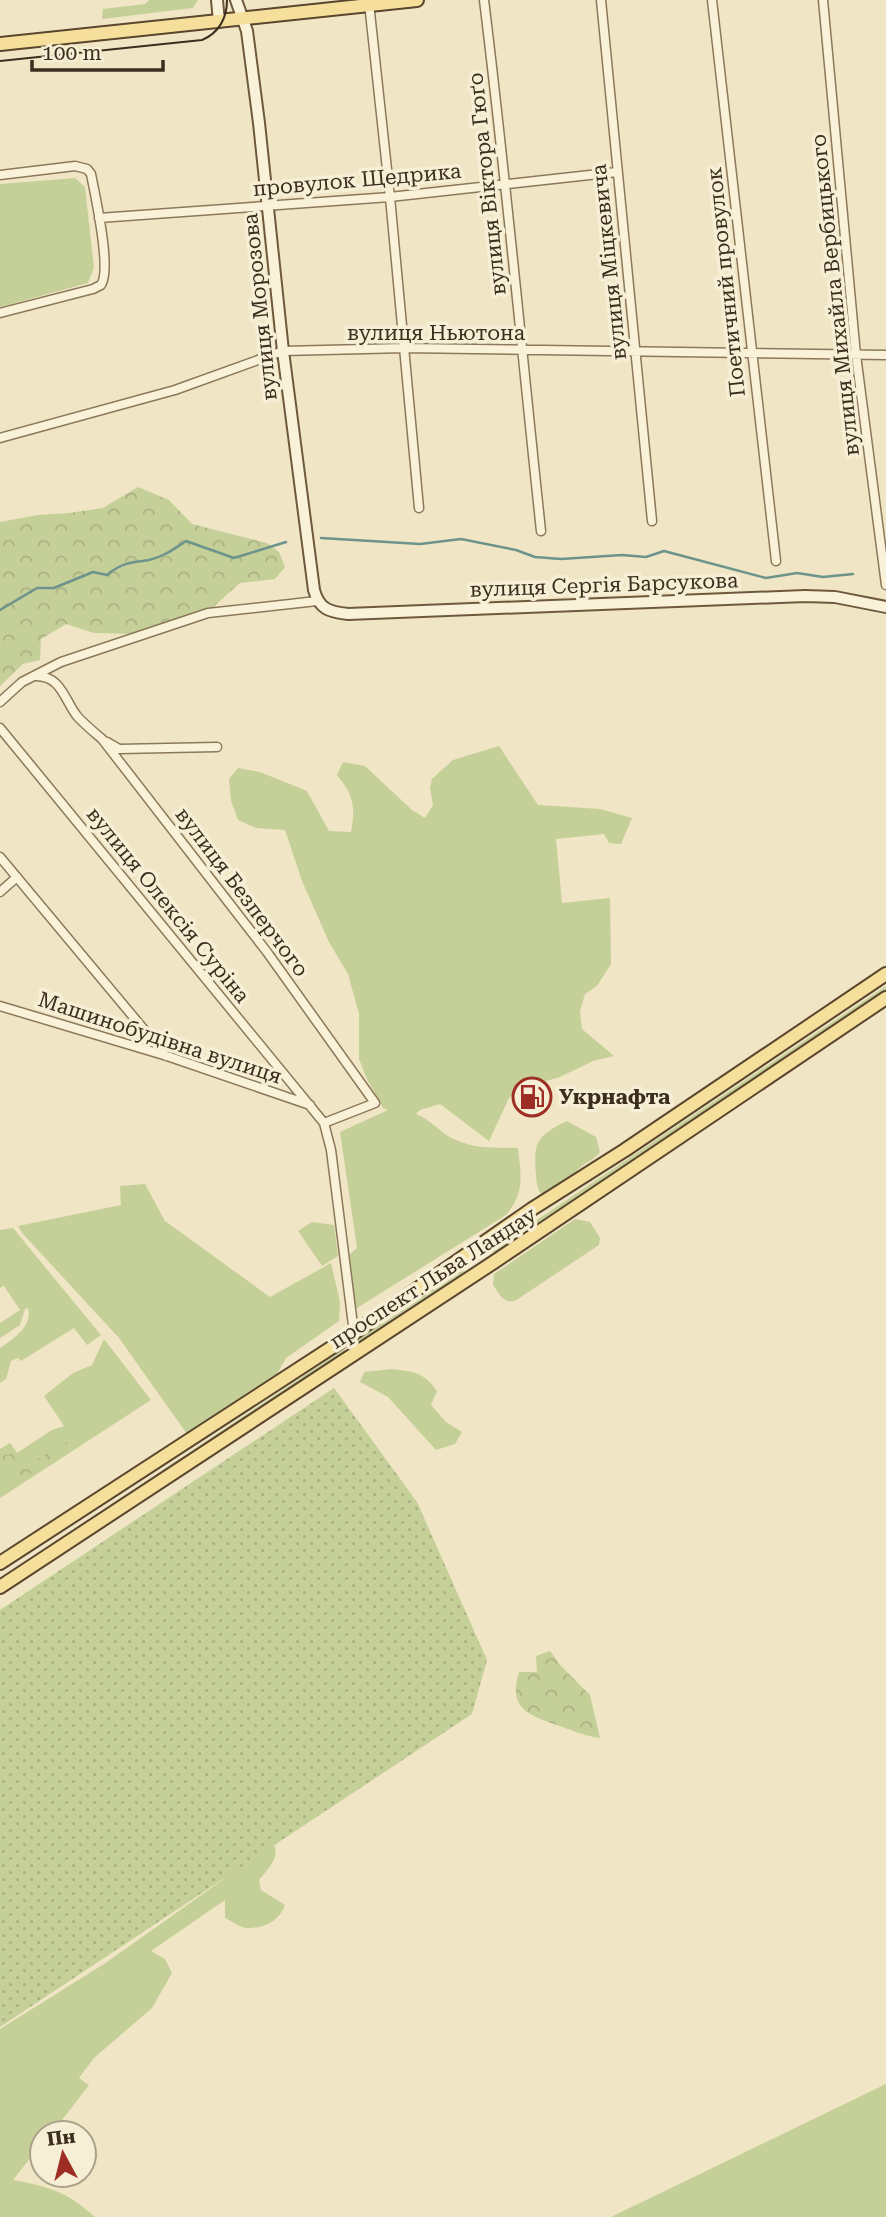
<svg xmlns="http://www.w3.org/2000/svg" width="886" height="2217" font-family="'Roboto Serif',serif">
<style>
.green{fill:#c5cf98}
.forest{fill:url(#forest-crowns)}
.garden{fill:url(#garden-dots)}
.lines{fill:none;stroke-linecap:round;stroke-linejoin:round}
.stream{stroke:#6c938c;stroke-width:2.5}
.minor-casing{stroke:#8c785a;stroke-width:11}
.secondary-casing{stroke:#6e593d;stroke-width:14}
.primary-casing{stroke:#5a452e;stroke-width:16}
.minor{stroke:#faf2d8;stroke-width:8}
.secondary{stroke:#faf2d8;stroke-width:10}
.primary{stroke:#f5df9b;stroke-width:12}
.tram{stroke:#3c2e1e;stroke-width:2}
.labels{text-anchor:middle;stroke-width:7;stroke-linejoin:round;paint-order:stroke}
.street-label{font-size:21px;fill:#3c2e1e;stroke:#f7efd5}
.poi-label{font-size:21px;font-weight:bold;fill:#3c2e1e;stroke:#f7efd5;text-anchor:start}
</style>
<defs>
<pattern id="forest-crowns" width="20" height="18" patternUnits="userSpaceOnUse" patternTransform="scale(1.75)"><rect width="20" height="18" fill="#c5cf98"/><path d="M2 6a3 3 0 1 1 6 0M12 15a3 3 0 1 1 6 0" fill="none" stroke="#aab283"/></pattern>
<pattern id="garden-dots" width="8" height="8" patternUnits="userSpaceOnUse" patternTransform="scale(1.75)"><rect width="8" height="8" fill="#c5cf98"/><path d="M2 2h.1M6 6h.1" fill="none" stroke="#aab283" stroke-width="1.8" stroke-linecap="round"/></pattern>
</defs>
<rect width="100%" height="100%" fill="#f0e6c5"/>
<!-- green -->
<path class="green" d="M 149,0 L 198,0 L 193,8 L 102,19 L 103,9 L 145,4 Z
M 75,178 L 85,187 L 94,268 L 88,283 L 0,307 L 0,184 Z
M 499,746 L 538,805 L 600,809 L 632,818 L 621,844 L 609,843 L 604,834 L 556,839 L 562,903 L 610,898 L 611,964 L 597,986 L 585,994 L 580,1011 L 582,1029 L 614,1056 L 593,1061 L 560,1077 L 522,1088 L 509,1098 L 489,1141 L 440,1104 L 420,1110 L 416,1114 C 429,1119 437,1129 448,1136 C 473,1150 491,1147 518,1148 C 521,1175 525,1193 506,1215 L 357,1308 L 351,1304 L 345,1254 L 350,1254 L 357,1248 L 340,1132 L 388,1110 L 383,1108 L 366,1077 L 359,1059 L 359,1014 L 348,974 L 329,942 L 302,881 L 285,830 L 256,828 L 238,820 L 231,801 L 229,779 L 238,768 L 260,772 L 307,791 L 329,831 L 351,832 C 356,807 353,794 337,775 L 343,762 L 365,766 L 412,810 L 425,818 L 433,805 L 430,788 L 432,779 L 453,760 Z
M 886,986 L 886,992 L 494,1253 L 492,1250 Z
M 567,1121 L 596,1137 L 600,1152 C 595,1159 588,1161 581,1167 C 569,1176 559,1192 542,1194 C 536,1189 537,1182 536,1174 C 533,1143 537,1135 567,1121 Z
M 145,1184 L 165,1221 L 270,1297 L 331,1263 L 340,1302 L 339,1321 L 286,1358 L 277,1374 L 187,1434 L 119,1338 L 23,1234 L 18,1226 L 121,1205 L 120,1186 Z
M 575,1219 L 590,1222 L 600,1238 L 599,1245 L 515,1301 C 503,1303 500,1295 493,1285 L 494,1274 Z
M 312,1222 L 334,1225 L 338,1256 L 322,1266 L 298,1231 Z
M 13,1228 L 101,1335 L 87,1345 L 74,1328 L 21,1361 L 18,1358 L 11,1361 L 6,1379 L 0,1383 L 0,1348 C 13,1339 33,1326 28,1308 L 25,1309 L 20,1325 L 0,1338 L 0,1323 L 20,1310 L 4,1286 L 0,1288 L 0,1230 Z
M 462,1270 L 465,1271 L 464,1273 L 351,1349 L 349,1345 Z
M 104,1339 L 151,1400 L 0,1498 L 0,1449 L 10,1443 L 17,1453 L 52,1430 L 64,1426 L 44,1396 L 73,1373 L 92,1365 Z
M 344,1349 L 346,1352 L 0,1583 L 0,1579 Z
M 392,1369 C 414,1372 424,1372 437,1391 L 431,1405 L 446,1422 L 462,1432 L 455,1444 L 436,1450 L 388,1397 L 360,1382 L 364,1372 Z
M 266,1822 C 278,1855 282,1853 259,1880 L 261,1890 L 285,1905 C 280,1920 264,1929 247,1928 C 240,1928 232,1921 225,1918 L 225,1900 L 151,1951 L 165,1959 L 172,1973 L 152,2008 L 94,2058 L 79,2078 L 89,2085 L 52,2133 L 42,2133 L 42,2143 L 13,2180 C 50,2187 66,2191 95,2217 L 0,2217 L 0,2029 L 104,1964 L 224,1879 Z
M 886,2084 L 886,2217 L 611,2217 Z"/>
<!-- forest -->
<path class="forest" d="M 138,487 L 169,500 L 192,524 L 267,543 L 279,552 L 285,567 L 275,579 L 240,583 L 211,609 L 135,634 L 94,633 L 66,624 L 41,639 L 40,660 L 23,664 L 0,686 L 0,522 L 38,515 L 69,513 L 103,508 Z
M 81,1434 L 85,1436 L 82,1442 L 22,1479 L 8,1473 L 6,1483 L 0,1487 L 0,1456 L 13,1454 L 24,1464 L 31,1463 Z
M 550,1651 L 561,1666 L 590,1695 L 600,1738 C 584,1736 571,1730 557,1725 C 527,1715 508,1708 519,1672 L 537,1672 L 536,1656 Z"/>
<!-- garden -->
<path class="garden" d="M 334,1388 L 417,1502 L 487,1660 L 472,1714 L 0,2027 L 0,1610 Z"/>
<g class="lines">
<!-- stream -->
<path class="stream" d="M 321,538 L 420,544 L 461,539 L 516,550 L 535,557 L 561,559 L 622,555 L 646,557 L 664,551 L 766,578 L 797,573 L 823,577 L 853,574
M 0,610 L 37,588 L 54,588 L 93,572 L 107,575 C 121,563 132,562 149,560 C 163,557 174,549 186,541 L 234,558 L 286,542"/>
<defs>
<path id="minor" d="M 484,0 C 506,177 522,354 541,531
M 601,0 L 652,521
M 712,0 L 776,561
M 823,0 L 856,355 L 886,585
M 369,3 L 390,197 L 419,508
M 0,175 L 75,166 L 87,169 L 91,174 C 95,195 112,269 101,285 L 93,289 L 0,313
M 99,218 L 390,197 L 617,172
M 0,438 L 175,390 L 283,351 L 405,348 L 886,355
M 36,676 C 61,676 64,699 77,716 C 84,724 94,732 102,739 L 267,952 L 375,1103 L 324,1123
M 0,702 L 22,682 L 61,662 L 208,613 L 317,601
M 0,728 L 324,1123 L 331,1150 L 354,1333
M 107,742 L 119,749 L 217,747
M 0,857 L 166,1056
M 0,892 L 17,877
M 0,1006 L 167,1056 L 310,1105"/>
<path id="secondary" d="M 217,0 L 219,22
M 236,0 L 247,31 L 259,123 L 283,351 L 314,590 C 319,609 329,612 348,614 L 805,596 L 835,597 L 886,607"/>
<path id="primary" d="M 0,44 L 417,0
M 0,1563 L 354,1333 L 532,1209 L 625,1150 L 886,974
M 0,1587 L 494,1262 L 886,998"/>
</defs>
<!-- minor casing -->
<use href="#minor" class="minor-casing"/>
<!-- secondary casing -->
<use href="#secondary" class="secondary-casing"/>
<!-- primary casing -->
<use href="#primary" class="primary-casing"/>
<!-- minor -->
<use href="#minor" class="minor"/>
<!-- secondary -->
<use href="#secondary" class="secondary"/>
<!-- primary -->
<use href="#primary" class="primary"/>
<!-- tram -->
<path class="tram" d="M 0,61 L 202,40 C 219,33 227,18 227,0"/>
</g>
<!-- icons -->
<defs>
<symbol id="fuel-ring" viewBox="-11 -11 22 22"><circle r="9.5" fill="#f7efd5" stroke="#9e2d26" stroke-width="1.5"/><path d="M-5.5-6h7V0h2V4h1.3V-2.5L3-4.5l.8-.8L6-3V5H2.5V1h-1V6h-7ZM-4.2-4.7v3.2H.2V-4.7Z" fill="#9e2d26"/></symbol>
</defs>
<g fill-rule="evenodd">
<use href="#fuel-ring" x="510" y="1075" width="44" height="44"/>
</g>
<g class="labels">
<!-- street labels -->
<g class="street-label">
<text transform="translate(357 180) rotate(-5)" y="7">провулок Щедрика</text>
<text transform="translate(487 184) rotate(-96)" y="7">вулиця Віктора Гюґо</text>
<text transform="translate(609 262) rotate(-96)" y="7">вулиця Міцкевича</text>
<text transform="translate(726 282) rotate(-96)" y="7">Поетичний провулок</text>
<text transform="translate(835 295) rotate(-96)" y="7">вулиця Михайла Вербицького</text>
<text transform="translate(260 307) rotate(-96)" y="7">вулиця Морозова</text>
<text x="436" y="340">вулиця Ньютона</text>
<text transform="translate(604 585) rotate(-2)" y="7">вулиця Сергія Барсукова</text>
<text transform="translate(242 892) rotate(53)" y="7">вулиця Безперчого</text>
<text transform="translate(168 905) rotate(51)" y="7">вулиця Олексія Суріна</text>
<text transform="translate(160 1038) rotate(18)" y="7">Машинобудівна вулиця</text>
<text transform="translate(433 1278) rotate(-33)" y="7">проспект Льва Ландау</text>
</g>
<!-- poi labels -->
<g class="poi-label">
<text x="559" y="1104">Укрнафта</text>
</g>
</g>
<!-- north arrow -->
<g transform="translate(63 2154) rotate(353)"><circle r="33" fill="#f7efd5" stroke="#aca28c" stroke-width="2"/>
<path d="M0-5L12 26L0 18L-12 26Z" fill="#9e2d26"/>
<text y="-10" font-size="19" font-weight="bold" text-anchor="middle" fill="#3c2e1e">Пн</text>
</g>
<!-- scale -->
<path d="M32 60v10h131v-10" fill="none" stroke="#3c2e1e" stroke-width="3.5"/>
<text x="42" y="60" font-size="21" fill="#3c2e1e" stroke="#f7efd5" stroke-width="5" paint-order="stroke">100 m</text>
</svg>
